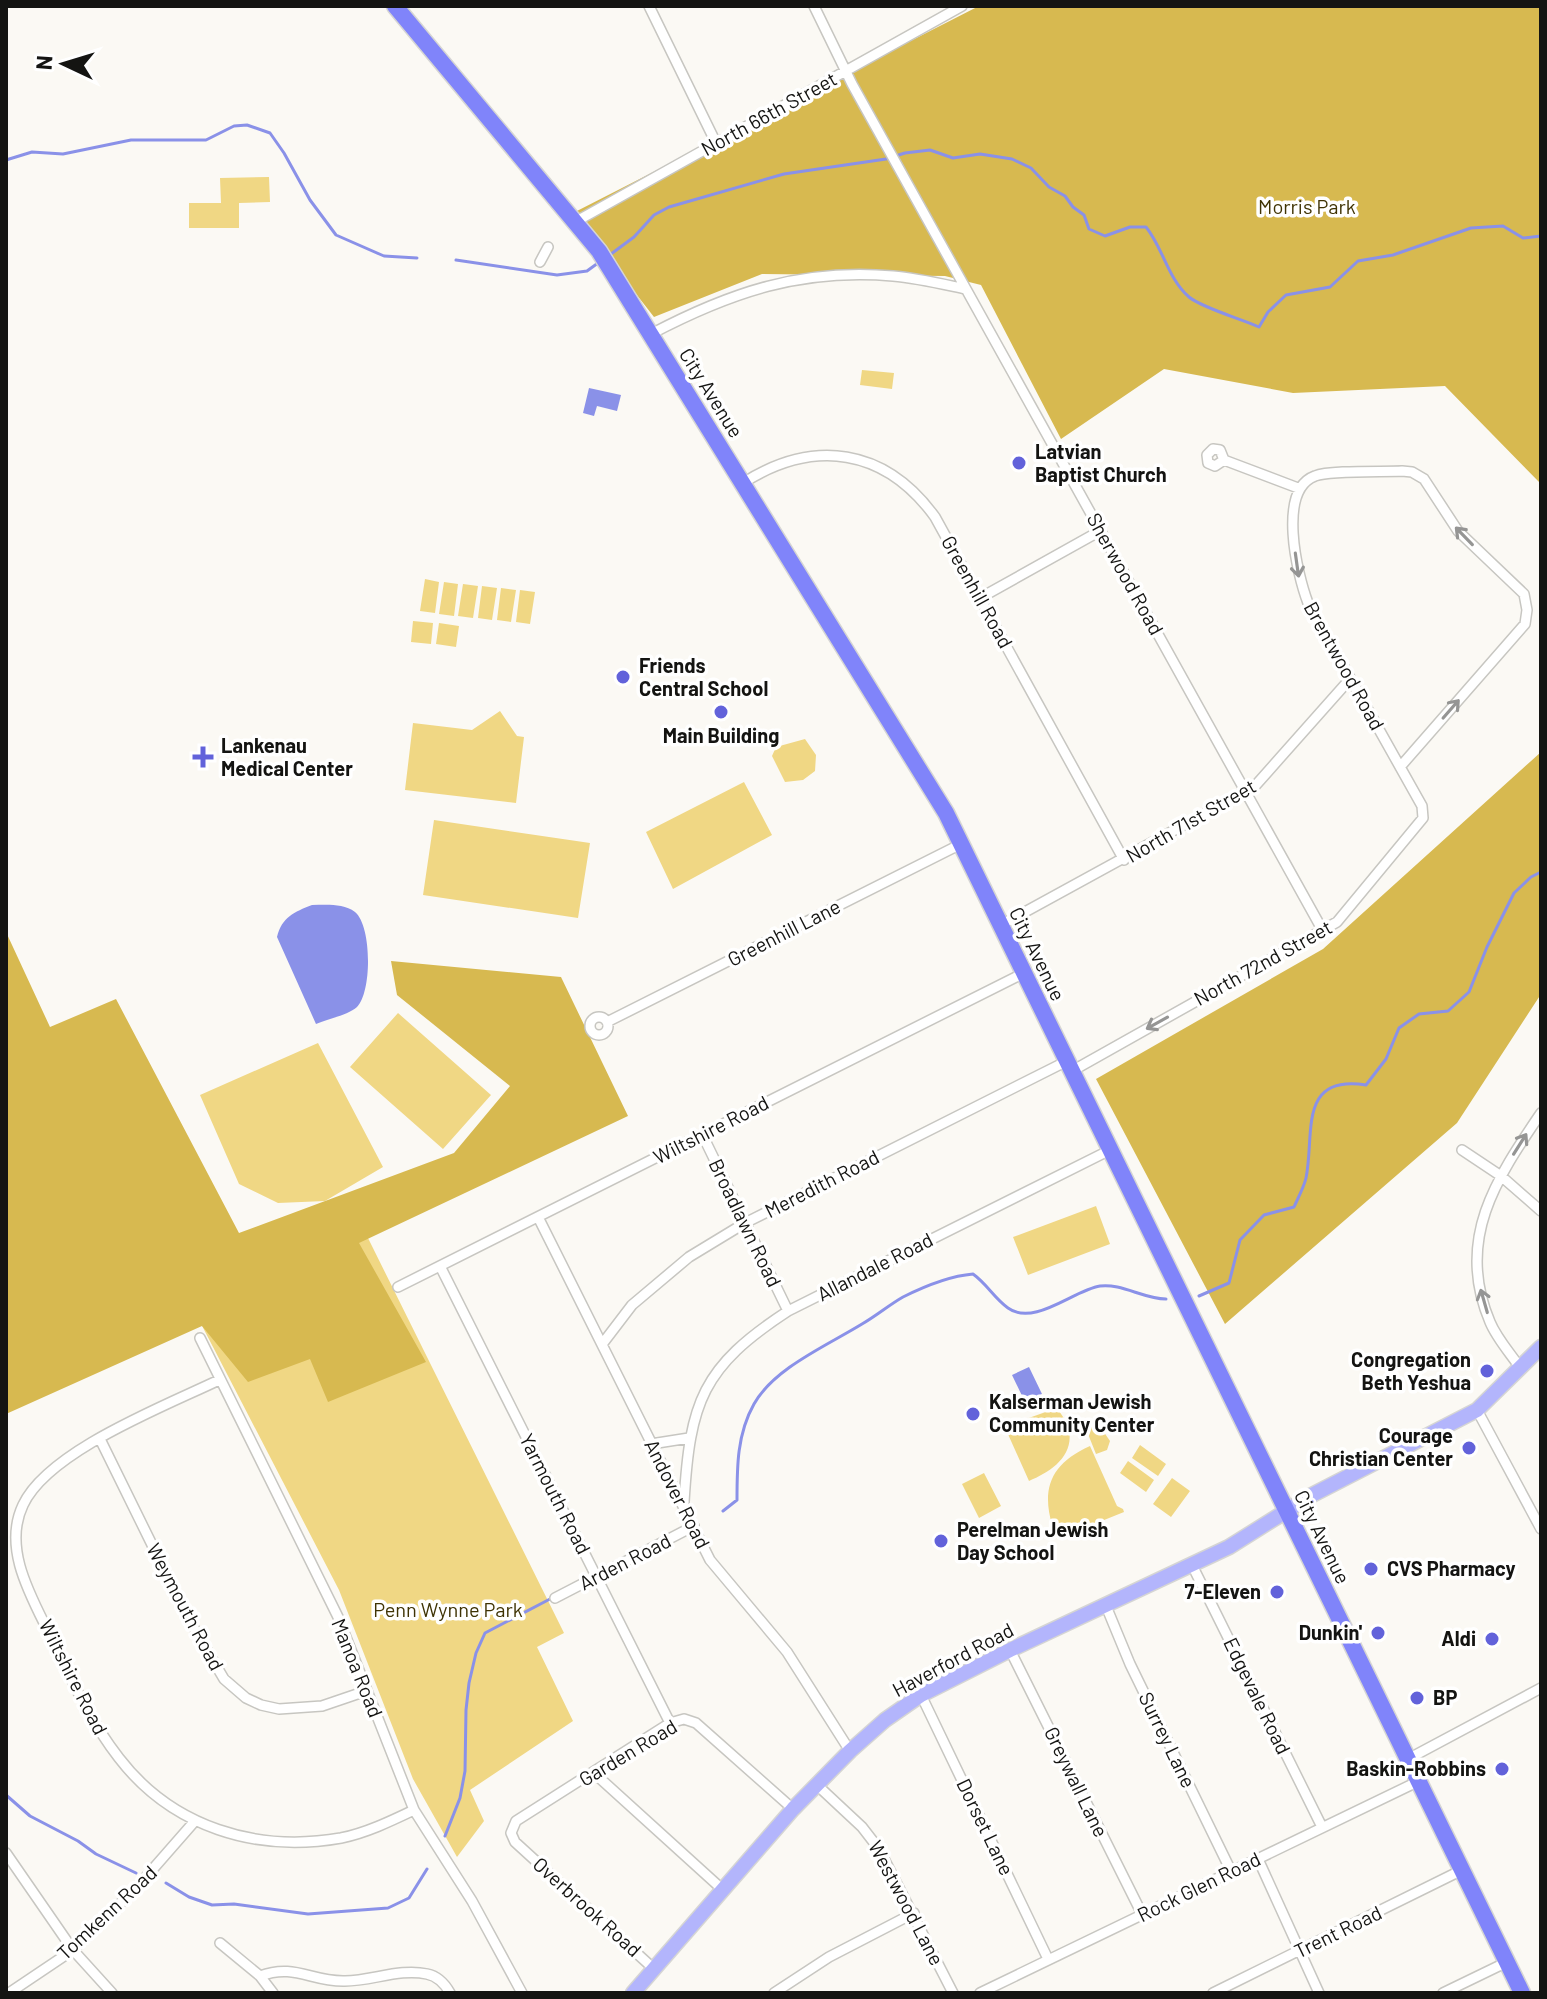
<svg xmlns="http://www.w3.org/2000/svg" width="1547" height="1999" font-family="Barlow,sans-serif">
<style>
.green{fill:#f0d784}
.forest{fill:#d7b950}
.water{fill:#8a91e8}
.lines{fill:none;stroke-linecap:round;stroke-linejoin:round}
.stream{stroke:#8a91e8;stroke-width:3}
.street-casing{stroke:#c7c6c1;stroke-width:12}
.primary-casing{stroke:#d5d5d4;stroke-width:17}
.highway-casing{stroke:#d5d5d4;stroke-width:19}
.street{stroke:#fff;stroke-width:9}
.primary{stroke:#b3b5fc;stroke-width:14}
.highway{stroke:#8084fa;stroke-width:16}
.oneway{stroke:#959594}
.poi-dot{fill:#6262da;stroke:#fff;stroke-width:3}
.labels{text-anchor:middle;stroke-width:7;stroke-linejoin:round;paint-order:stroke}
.street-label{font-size:20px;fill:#141412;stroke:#fff}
.park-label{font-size:20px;fill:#3f3304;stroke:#fff}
.poi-label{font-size:20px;font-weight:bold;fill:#141412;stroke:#fff;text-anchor:start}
</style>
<rect width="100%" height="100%" fill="#fbf9f4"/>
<!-- green -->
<path class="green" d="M 269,177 L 270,202 L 239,203 L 239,228 L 189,228 L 189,203 L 221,203 L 220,178 Z
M 862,370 L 894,373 L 892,389 L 860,385 Z
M 425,579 L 439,582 L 435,613 L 420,611 Z
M 444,582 L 458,584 L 454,616 L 439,614 Z
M 463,584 L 478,586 L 473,618 L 458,616 Z
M 482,586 L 497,588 L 492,620 L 478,618 Z
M 501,588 L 516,590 L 511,622 L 497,620 Z
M 520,590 L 535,592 L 530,624 L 516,622 Z
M 413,621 L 433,623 L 431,644 L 411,642 Z
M 439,623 L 459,626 L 456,647 L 436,644 Z
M 500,711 L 517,736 L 524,737 L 516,803 L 405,790 L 413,723 L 472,730 Z
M 805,739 L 816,755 L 815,771 L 803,780 L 785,782 L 772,756 L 776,747 Z
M 744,782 L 772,835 L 673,889 L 646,832 Z
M 434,820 L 590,843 L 578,918 L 423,895 Z
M 398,1013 L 491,1095 L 443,1149 L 350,1067 Z
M 318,1043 L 383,1167 L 325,1201 L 278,1203 L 239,1184 L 200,1095 Z
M 1096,1206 L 1110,1244 L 1028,1275 L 1013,1237 Z
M 366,1234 L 564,1633 L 537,1647 L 573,1721 L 470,1790 L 484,1821 L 457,1857 L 413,1779 L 339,1590 L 198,1318 Z
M 1057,1408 C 1061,1414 1068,1423 1069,1430 C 1074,1457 1050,1472 1029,1481 L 1007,1432 L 1009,1425 Z
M 1097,1422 L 1110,1441 L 1107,1450 L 1096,1454 L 1086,1429 Z
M 1140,1445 L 1166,1464 L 1158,1476 L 1132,1458 Z
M 1090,1446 L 1117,1506 L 1123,1509 L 1124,1512 L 1057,1539 C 1040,1496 1045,1466 1090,1446 Z
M 1128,1461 L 1154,1480 L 1146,1492 L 1120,1473 Z
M 984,1473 L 1001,1506 L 979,1518 L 962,1484 Z
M 1172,1478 L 1190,1491 L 1171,1517 L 1153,1504 Z"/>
<!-- forest -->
<path class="forest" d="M 979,6 L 1541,6 L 1541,484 L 1445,386 L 1293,393 L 1164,369 L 1061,439 L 981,285 L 945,276 L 762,274 L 654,317 L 573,213 Z
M 1541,752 L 1541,994 L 1457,1123 L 1225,1324 L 1096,1079 L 1323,949 Z
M 6,932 L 50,1027 L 116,999 L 239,1233 L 454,1153 L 510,1086 L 397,995 L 391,961 L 561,977 L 628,1116 L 359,1243 L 426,1362 L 328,1402 L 310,1359 L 248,1382 L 202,1326 L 6,1414 Z"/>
<!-- water -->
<path class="water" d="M 589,388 L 621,395 L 617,411 L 597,406 L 594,416 L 583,413 Z
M 312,905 C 326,905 343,903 355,912 C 372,926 372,992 357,1007 C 348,1015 328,1019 316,1024 L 277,937 C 282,917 294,912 312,905 Z
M 1029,1367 L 1042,1394 L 1026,1404 L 1012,1375 Z"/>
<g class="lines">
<!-- stream -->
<path class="stream" d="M 6,160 L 32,152 L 63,154 L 131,140 L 206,140 L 234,126 L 247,125 L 270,133 L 284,153 L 310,200 L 336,235 L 384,256 L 417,258
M 607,257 L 634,237 L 654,215 L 669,207 L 784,174 L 886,159 L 905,153 L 930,150 L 953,158 L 980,154 L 1012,159 L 1031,168 L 1049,187 L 1065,196 L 1073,207 L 1084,215 L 1089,229 L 1105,236 L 1130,227 L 1146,227 C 1163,248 1168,279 1189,297 C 1202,308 1242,319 1259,327 L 1268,312 L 1286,295 L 1330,287 L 1358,261 L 1393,255 L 1471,228 L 1503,226 L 1523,238 L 1541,236
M 456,260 L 557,275 L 587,271 L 598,263
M 1199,1296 L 1229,1283 L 1240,1240 L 1264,1215 L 1294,1207 C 1298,1198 1304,1187 1306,1178 C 1315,1135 1297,1074 1366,1085 L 1386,1059 L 1399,1028 L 1419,1014 L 1448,1011 L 1469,992 L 1487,947 L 1514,893 L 1531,877 L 1541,872
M 723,1511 L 737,1500 C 737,1467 737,1434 754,1404 C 774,1368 828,1345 862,1324 C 876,1316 889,1305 903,1297 C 925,1286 949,1276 973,1274 C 987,1284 994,1298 1008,1308 C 1034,1327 1074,1290 1100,1286 C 1121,1283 1144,1299 1166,1299
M 6,1795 L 30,1816 L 78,1841 L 96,1854 L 136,1873
M 445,1836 L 460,1798 L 465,1771 L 466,1710 L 469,1683 L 476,1653 L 485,1633 L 550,1599
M 166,1883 L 189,1897 L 212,1905 L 234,1904 L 308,1914 L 388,1908 L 409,1898 L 427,1869"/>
<defs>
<path id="street" d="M 649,6 L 716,143
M 814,6 L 852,84 L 1323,931
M 575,222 L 962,6
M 540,262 L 548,247
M 651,334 C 731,292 802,268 893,276 C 917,278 942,284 966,289
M 1224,460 L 1215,466 L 1208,463 L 1207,455 L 1213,449 L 1220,450 L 1224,460 L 1298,488
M 743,483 C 814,438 885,448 935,517 L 1124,860
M 980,598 L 1100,531
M 1001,925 L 1255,786 L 1350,679
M590 1026a9 9 0 1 1 18 0a9 9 0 1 1-18 0Z
M 607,1022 L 961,844
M 1072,1071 L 1337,922 L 1423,818 L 1422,806 L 1308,603 C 1297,574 1277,490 1315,476 C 1330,470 1383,472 1402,471 L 1412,472 L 1424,479 L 1458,531 L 1524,594 L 1527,610 L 1525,624 L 1400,767
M 702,1134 L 788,1311
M 1462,1150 L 1501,1176 L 1541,1211
M 538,1217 L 710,1560 L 787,1652 L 850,1751
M 440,1266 L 670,1723
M 398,1287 L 1024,973
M 200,1338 L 338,1617 L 414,1810 L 472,1901 L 522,1993
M 603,1343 L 632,1305 L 689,1257 L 745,1223 L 1067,1061
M 1521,1369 C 1511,1354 1497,1339 1490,1322 C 1455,1240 1496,1179 1541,1113
M 219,1380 C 165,1406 48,1451 23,1505 C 2,1549 32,1598 51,1637 C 71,1679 90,1721 119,1758 C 172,1827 256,1853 341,1838 C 366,1833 391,1821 414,1810
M 1477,1410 L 1541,1529
M 100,1439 L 188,1618 L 224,1679 L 246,1698 L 261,1705 L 279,1709 L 322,1706 L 366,1691
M 651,1444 L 689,1438
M 684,1502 C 690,1402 702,1367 788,1311 L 1110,1150
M 1192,1565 L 1322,1827
M 555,1598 L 694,1526
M 1106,1606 L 1130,1664 L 1231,1871
M 1010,1650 L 1142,1914
M 921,1695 L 1048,1959
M 1408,1759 L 1541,1688
M 594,1773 L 723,1890
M 817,1785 L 862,1827 L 879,1849 L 953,1993
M 6,1853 L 73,1950 L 112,1993
M 1258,1859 L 1319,1993
M 220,1943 L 260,1976 L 273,1993
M 654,1969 L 515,1842 L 511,1833 L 516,1821 L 670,1723 L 684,1719 L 696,1723 L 793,1809
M 260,1976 C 295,1963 311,1982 345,1981 C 372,1981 400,1968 427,1974 C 437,1976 445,1984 450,1993
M 9,1993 L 73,1950 L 138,1886 L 194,1822
M 774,1993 L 829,1957 L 914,1913
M 980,1993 L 1419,1781
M 1213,1993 L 1462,1870
M 1443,1993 L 1507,1962"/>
<path id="primary" d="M 633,1993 L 793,1809 L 850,1751 L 885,1720 L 921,1695 L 1010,1650 L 1229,1547 L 1312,1495 L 1477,1410 L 1541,1347"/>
<path id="highway" d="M 395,6 L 599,251 L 946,813 L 1522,1993"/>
</defs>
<!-- street casing -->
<use href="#street" class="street-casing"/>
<!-- primary casing -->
<use href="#primary" class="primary-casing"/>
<!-- highway casing -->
<use href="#highway" class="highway-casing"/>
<!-- street -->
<use href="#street" class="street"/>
<!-- primary -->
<use href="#primary" class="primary"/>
<!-- highway -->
<use href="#highway" class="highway"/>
</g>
<!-- one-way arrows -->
<defs><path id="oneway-shaft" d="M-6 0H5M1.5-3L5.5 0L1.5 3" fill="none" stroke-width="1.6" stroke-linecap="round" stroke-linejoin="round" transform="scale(2)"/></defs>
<g class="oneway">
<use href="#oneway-shaft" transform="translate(1464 536) rotate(-134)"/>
<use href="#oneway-shaft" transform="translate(1297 565) rotate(82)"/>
<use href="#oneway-shaft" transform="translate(1451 709) rotate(-49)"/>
<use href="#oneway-shaft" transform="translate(1157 1023) rotate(151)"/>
<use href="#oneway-shaft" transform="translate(1520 1144) rotate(-58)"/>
<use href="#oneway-shaft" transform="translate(1484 1301) rotate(-106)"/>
</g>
<!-- markers -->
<g class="poi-dot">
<circle cx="1019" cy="463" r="8"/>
<circle cx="623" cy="677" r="8"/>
<circle cx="721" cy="712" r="8"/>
<path d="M199 745h8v8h8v8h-8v8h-8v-8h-8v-8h8z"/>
<circle cx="1487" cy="1371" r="8"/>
<circle cx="973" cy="1414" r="8"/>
<circle cx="1469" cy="1448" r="8"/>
<circle cx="941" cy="1541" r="8"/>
<circle cx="1371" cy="1569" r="8"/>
<circle cx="1277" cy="1592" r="8"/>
<circle cx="1378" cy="1633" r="8"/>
<circle cx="1492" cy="1639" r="8"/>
<circle cx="1417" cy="1698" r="8"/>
<circle cx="1502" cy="1769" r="8"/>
</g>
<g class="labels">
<!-- street labels -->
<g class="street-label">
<text transform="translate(769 114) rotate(-29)" y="7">North 66th Street</text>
<text transform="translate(711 393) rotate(58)" y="7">City Avenue</text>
<text transform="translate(1125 574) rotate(61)" y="7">Sherwood Road</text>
<text transform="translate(977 592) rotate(61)" y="7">Greenhill Road</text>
<text transform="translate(1344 666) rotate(61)" y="7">Brentwood Road</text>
<text transform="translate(1191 821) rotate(-30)" y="7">North 71st Street</text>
<text transform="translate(784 933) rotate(-27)" y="7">Greenhill Lane</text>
<text transform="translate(1037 954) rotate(64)" y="7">City Avenue</text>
<text transform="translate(1263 963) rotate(-29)" y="7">North 72nd Street</text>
<text transform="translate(711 1130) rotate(-27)" y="7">Wiltshire Road</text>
<text transform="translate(822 1184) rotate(-27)" y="7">Meredith Road</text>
<text transform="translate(745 1223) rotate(64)" y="7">Broadlawn Road</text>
<text transform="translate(875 1267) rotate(-27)" y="7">Allandale Road</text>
<text transform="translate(555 1494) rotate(63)" y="7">Yarmouth Road</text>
<text transform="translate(677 1494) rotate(63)" y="7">Andover Road</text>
<text transform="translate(1322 1537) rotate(64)" y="7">City Avenue</text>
<text transform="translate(625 1562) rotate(-27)" y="7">Arden Road</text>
<text transform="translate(185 1607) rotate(62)" y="7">Weymouth Road</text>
<text transform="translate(953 1660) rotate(-28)" y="7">Haverford Road</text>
<text transform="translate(357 1668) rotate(68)" y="7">Manoa Road</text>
<text transform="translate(73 1677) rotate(63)" y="7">Wiltshire Road</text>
<text transform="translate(1257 1696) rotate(64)" y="7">Edgevale Road</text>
<text transform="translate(1167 1740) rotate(64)" y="7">Surrey Lane</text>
<text transform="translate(628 1753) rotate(-31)" y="7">Garden Road</text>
<text transform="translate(1076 1782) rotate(64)" y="7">Greywall Lane</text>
<text transform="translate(985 1827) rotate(64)" y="7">Dorset Lane</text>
<text transform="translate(1199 1887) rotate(-26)" y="7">Rock Glen Road</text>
<text transform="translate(906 1903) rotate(62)" y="7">Westwood Lane</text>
<text transform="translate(587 1907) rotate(42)" y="7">Overbrook Road</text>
<text transform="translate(107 1913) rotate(-43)" y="7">Tomkenn Road</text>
<text transform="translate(1338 1932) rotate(-26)" y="7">Trent Road</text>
</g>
<!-- park labels -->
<g class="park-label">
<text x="1307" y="214">Morris Park</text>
<text x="448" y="1617">Penn Wynne Park</text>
</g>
<!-- poi labels -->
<g class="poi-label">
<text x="1035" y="459">Latvian<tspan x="1035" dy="23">Baptist Church</tspan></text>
<text x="639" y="673">Friends<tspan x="639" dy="23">Central School</tspan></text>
<text x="721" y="743" text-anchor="middle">Main Building</text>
<text x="221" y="753">Lankenau<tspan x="221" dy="23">Medical Center</tspan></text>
<text x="1471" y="1367" text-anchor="end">Congregation<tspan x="1471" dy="23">Beth Yeshua</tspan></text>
<text x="989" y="1409">Kalserman Jewish<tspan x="989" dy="23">Community Center</tspan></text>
<text x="1453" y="1443" text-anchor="end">Courage<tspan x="1453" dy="23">Christian Center</tspan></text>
<text x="957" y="1537">Perelman Jewish<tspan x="957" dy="23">Day School</tspan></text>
<text x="1387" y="1576">CVS Pharmacy</text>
<text x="1261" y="1599" text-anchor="end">7-Eleven</text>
<text x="1362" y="1640" text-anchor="end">Dunkin'</text>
<text x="1476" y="1646" text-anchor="end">Aldi</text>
<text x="1433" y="1705">BP</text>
<text x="1486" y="1776" text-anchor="end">Baskin-Robbins</text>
</g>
</g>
<!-- border -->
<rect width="1547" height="1999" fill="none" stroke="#141412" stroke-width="16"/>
<!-- north arrow -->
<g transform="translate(64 64) rotate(274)" stroke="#ffffff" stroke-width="6" paint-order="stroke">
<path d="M0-6L14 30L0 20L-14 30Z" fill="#141412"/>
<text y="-12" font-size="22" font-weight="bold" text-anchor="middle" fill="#141412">N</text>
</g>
</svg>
